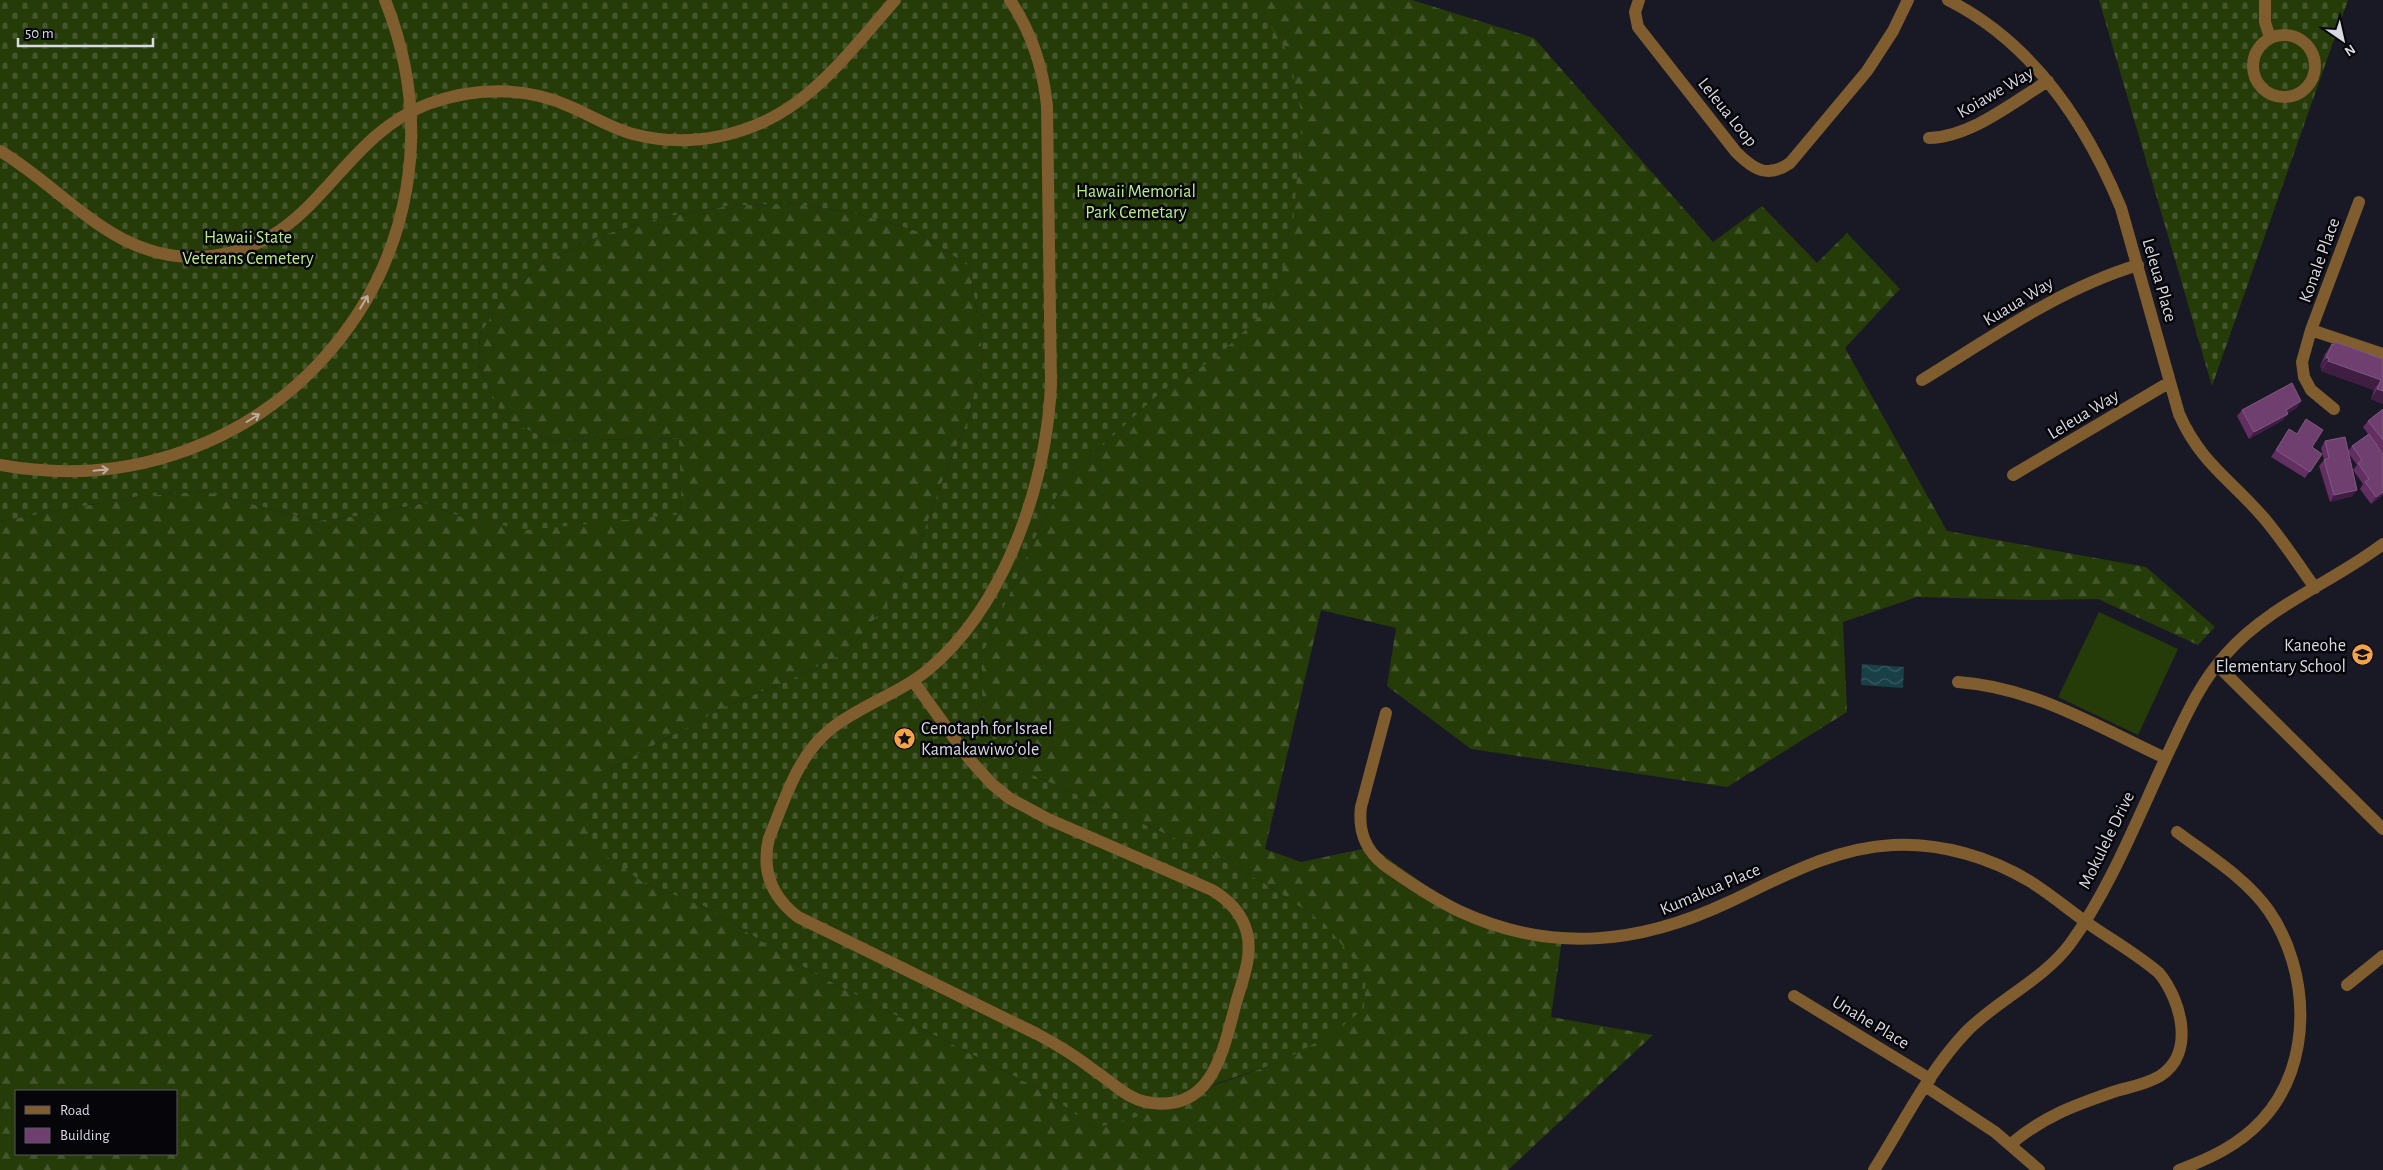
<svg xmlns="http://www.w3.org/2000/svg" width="2383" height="1170" font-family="'Alegreya Sans',sans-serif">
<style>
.forest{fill:url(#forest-firs);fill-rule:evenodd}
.cemetery{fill:url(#cemetery-stones)}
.pitch{fill:#253b08}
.water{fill:url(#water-waves)}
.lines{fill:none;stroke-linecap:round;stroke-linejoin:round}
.minor{stroke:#7f5d2e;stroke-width:12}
.wall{fill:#632e62}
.shaded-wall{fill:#401e44}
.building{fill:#6f406f;stroke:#805881}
.oneway{stroke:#b9aea2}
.labels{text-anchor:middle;stroke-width:5;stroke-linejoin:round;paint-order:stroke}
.street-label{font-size:18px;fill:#d8d9e1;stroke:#05050a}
.park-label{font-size:18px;fill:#baed87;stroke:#05050a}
.poi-label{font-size:18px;fill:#d8d9e1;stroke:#05050a;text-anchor:end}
</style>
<defs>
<pattern id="forest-firs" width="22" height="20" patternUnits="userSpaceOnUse" patternTransform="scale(1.25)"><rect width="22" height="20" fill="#253b08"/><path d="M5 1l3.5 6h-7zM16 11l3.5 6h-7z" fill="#44572c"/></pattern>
<pattern id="cemetery-stones" width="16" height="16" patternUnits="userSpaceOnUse" patternTransform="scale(1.25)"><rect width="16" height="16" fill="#253b08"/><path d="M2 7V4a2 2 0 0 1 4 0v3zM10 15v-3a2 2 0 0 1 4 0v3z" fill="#44572c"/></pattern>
<pattern id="water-waves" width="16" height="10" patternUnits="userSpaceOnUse" patternTransform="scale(1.25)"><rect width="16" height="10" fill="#194047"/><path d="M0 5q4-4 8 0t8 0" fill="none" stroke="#3a5b61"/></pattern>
</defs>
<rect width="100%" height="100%" fill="#191926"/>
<!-- forest -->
<path class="forest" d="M 1253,0 L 1412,0 L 1534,38 L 1713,242 L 1762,206 L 1817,263 L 1847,233 L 1900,289 L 1845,348 L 1947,531 L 2146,567 L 2215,627 L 2198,645 L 2098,599 L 2035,600 L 1917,597 L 1843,622 L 1847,712 L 1727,787 L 1471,749 L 1387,686 L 1396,628 L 1321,610 L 1265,849 L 1301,862 L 1372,847 L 1485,928 L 1562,939 L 1551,1017 L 1653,1035 L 1508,1170 L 0,1170 L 0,521 L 140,496 L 204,491 L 316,521 L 365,515 L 424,503 L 465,518 L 682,514 L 678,438 L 552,441 L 504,419 L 478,364 L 480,335 L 497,306 L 544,262 L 602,235 L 664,217 L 728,206 L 791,203 L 854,213 L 917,231 L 970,267 L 983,355 L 968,419 L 943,479 L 920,543 L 889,602 L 847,652 L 788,681 L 727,706 L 608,770 L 644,883 L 704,906 L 814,973 L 1043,1091 L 1095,1128 L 1280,1062 L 1325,924 L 1271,887 L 1213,855 L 1026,772 L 983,723 L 981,657 L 1035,538 L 1065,480 L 1162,391 L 1217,357 ZM 16,1091 L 176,1091 L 176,1154 L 16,1154 Z"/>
<!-- cemetery -->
<path class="cemetery" d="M 0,0 L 1253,0 L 1289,54 L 1302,117 L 1291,248 L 1267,309 L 1217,357 L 1162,391 L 1065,480 L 1035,538 L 981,657 L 983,722 L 1026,772 L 1213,855 L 1271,887 L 1325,924 L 1366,974 L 1364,1008 L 1337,1031 L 1280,1062 L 1218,1083 L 1158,1111 L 1095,1128 L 1043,1091 L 814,973 L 704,906 L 644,883 L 592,846 L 582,802 L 608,770 L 727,706 L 788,681 L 847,652 L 889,602 L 920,543 L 943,479 L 968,419 L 983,355 L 970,267 L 917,231 L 854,213 L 791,203 L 728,206 L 664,217 L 602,235 L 544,262 L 497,306 L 480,335 L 478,364 L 504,419 L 552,441 L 679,438 L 682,514 L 528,530 L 465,518 L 424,503 L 365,515 L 316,521 L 204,491 L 140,496 L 0,521 Z
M 2099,0 L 2348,0 L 2212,386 Z"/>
<!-- pitch -->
<path class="pitch" d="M 2099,612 L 2178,649 L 2138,735 L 2058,697 Z"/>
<!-- water -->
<path class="water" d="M 1862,664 L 1904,667 L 1903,688 L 1861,685 Z"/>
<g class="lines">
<!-- minor -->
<path class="minor" d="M 1639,0 L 1635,12 L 1638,27 L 1736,152 C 1753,169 1767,179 1790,163 L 1867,71 L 1893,31 L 1908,0
M 1948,0 C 2033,43 2086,123 2121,208 L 2179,414 C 2200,462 2230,479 2263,517 C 2282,539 2298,564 2315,588
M 2265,0 L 2265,22 L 2270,38
M2253 66a31 31 0 1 1 62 0a31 31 0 1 1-62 0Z
M 1929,138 C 1971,137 2013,102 2048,81
M 0,151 C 67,191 113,260 199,257 C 317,252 333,140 428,104 C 474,87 526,86 571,107 C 592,116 611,128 633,134 C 689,149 751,136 797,102 C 832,77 866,33 895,0
M 2311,330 L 2383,354
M 1922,380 C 1992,337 2059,289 2138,265
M 2334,409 L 2311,390 L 2304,377 L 2302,362 L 2311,330 L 2359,202
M 0,465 C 271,514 488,258 385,0
M 2013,475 L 2170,382
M 2217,665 L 2383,829
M 913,681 L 970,760 L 992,784 L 1009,798 L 1048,819 L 1212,890 C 1229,900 1242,913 1247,933 C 1253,956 1242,981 1236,1003 C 1223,1050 1213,1115 1146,1102 C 1126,1098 1112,1082 1095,1071 C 1077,1057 1058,1045 1037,1034 L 798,917 C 772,897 761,871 769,838 C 785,800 797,755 832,728 C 861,705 899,694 929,669 C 1006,604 1046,484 1051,385 L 1047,106 C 1043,67 1032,33 1010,0
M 1958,682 C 2033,687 2098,727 2165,758
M 1386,713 L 1361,807 C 1358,831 1365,849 1383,864 C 1407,881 1432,898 1459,911 C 1551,954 1640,944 1729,902 C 1782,877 1833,848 1893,845 C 1942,843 1990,857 2031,882 C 2050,894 2068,909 2086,922 C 2110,939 2137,954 2159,973 C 2181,1000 2196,1053 2160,1076 C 2147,1084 2130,1087 2116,1091 C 2075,1105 2044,1116 2011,1144
M 2177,832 C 2209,856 2246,878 2269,911 C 2310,971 2314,1064 2262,1120 C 2239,1145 2211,1158 2179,1170
M 2347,985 L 2383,956
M 1794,996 L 1930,1079
M 1925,1086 L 1995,1132 L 2039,1170
M 1874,1170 C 1903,1124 1928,1072 1966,1032 C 1998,999 2042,981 2070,944 C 2111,888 2140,812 2170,749 C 2186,715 2201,681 2227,653 C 2270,605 2333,582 2383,544"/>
</g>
<!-- wall -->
<path class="wall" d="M 2335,342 L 2383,359 L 2383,404 L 2371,399 L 2374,390 L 2321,371 L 2322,368 L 2320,367 L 2325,354 L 2332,344 L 2333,344 Z
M 2297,408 L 2287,413 L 2283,420 L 2249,439 L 2237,416 L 2242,410 Z
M 2383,409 L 2383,453 L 2377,445 L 2383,495 L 2371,504 L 2360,489 L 2363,484 L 2353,470 L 2357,465 L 2349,454 L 2357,490 L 2352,496 L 2330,502 L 2319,466 L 2324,460 L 2321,448 L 2325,441 L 2348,451 L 2352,446 L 2368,434 L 2363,427 L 2368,421 Z
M 2285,436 L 2312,447 L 2322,454 L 2305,478 L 2271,457 Z"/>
<!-- shaded-wall -->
<path class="shaded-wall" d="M 2326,358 L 2329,358 L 2322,368 L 2320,367 Z
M 2328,361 L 2381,380 L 2374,390 L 2321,371 Z
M 2377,389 L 2383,391 L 2383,404 L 2371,399 Z
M 2301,401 L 2297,408 L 2281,416 L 2286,410 Z
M 2288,414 L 2283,420 L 2249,439 L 2254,432 Z
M 2357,490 L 2352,496 L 2330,502 L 2334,495 Z
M 2383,492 L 2383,495 L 2371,504 L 2376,497 Z"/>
<!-- building -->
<path class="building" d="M 2335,342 L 2383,359 L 2383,391 L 2377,389 L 2381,380 L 2328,361 L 2329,358 L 2326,358 L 2332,344 L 2334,345 Z
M 2292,383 L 2301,401 L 2286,410 L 2288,414 L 2254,432 L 2242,410 Z
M 2383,409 L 2383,440 L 2368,421 Z
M 2306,419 L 2323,430 L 2312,447 L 2322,454 L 2310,472 L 2276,450 L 2289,429 L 2297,434 Z
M 2369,434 L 2383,454 L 2383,492 L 2376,497 L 2365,482 L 2369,479 L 2358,463 L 2362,460 L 2352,446 Z
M 2345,437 L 2357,490 L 2334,495 L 2324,460 L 2329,458 L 2325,441 Z"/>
<!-- one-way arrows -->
<defs><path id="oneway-shaft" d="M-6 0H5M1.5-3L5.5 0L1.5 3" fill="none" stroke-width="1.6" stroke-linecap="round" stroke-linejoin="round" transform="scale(1.25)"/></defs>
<g class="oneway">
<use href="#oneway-shaft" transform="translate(364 302) rotate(-59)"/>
<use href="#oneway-shaft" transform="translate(253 418) rotate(-32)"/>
<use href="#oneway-shaft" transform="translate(101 470) rotate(-6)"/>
</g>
<!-- icons -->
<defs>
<symbol id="school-disc" viewBox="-11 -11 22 22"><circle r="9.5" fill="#f6a247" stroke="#05050a"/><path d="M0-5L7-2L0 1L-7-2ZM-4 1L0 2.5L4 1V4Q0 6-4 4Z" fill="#111"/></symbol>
<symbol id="sight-disc" viewBox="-11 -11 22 22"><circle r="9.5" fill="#f6a247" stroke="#05050a"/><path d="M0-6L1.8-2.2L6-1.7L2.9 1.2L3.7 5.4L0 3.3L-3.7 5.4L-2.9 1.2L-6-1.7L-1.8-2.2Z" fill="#111"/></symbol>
</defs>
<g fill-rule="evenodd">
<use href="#school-disc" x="2350" y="642" width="25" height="25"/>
<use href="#sight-disc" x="892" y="726" width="25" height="25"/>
</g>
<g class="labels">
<!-- street labels -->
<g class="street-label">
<text transform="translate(1995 92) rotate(-30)" y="6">Koiawe Way</text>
<text transform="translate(1728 112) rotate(51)" y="6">Leleua Loop</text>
<text transform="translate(2319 260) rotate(-70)" y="6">Konale Place</text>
<text transform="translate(2160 280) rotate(74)" y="6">Leleua Place</text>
<text transform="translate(2018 301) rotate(-31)" y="6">Kuaua Way</text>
<text transform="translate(2083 414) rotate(-31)" y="6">Leleua Way</text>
<text transform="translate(2106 840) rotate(-64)" y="6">Mokulele Drive</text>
<text transform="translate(1710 889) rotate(-23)" y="6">Kumakua Place</text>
<text transform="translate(1871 1022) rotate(31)" y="6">Unahe Place</text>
</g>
<!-- park labels -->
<g class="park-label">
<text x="1136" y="197">Hawaii Memorial<tspan x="1136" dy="21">Park Cemetary</tspan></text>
<text x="248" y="243">Hawaii State<tspan x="248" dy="21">Veterans Cemetery</tspan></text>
</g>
<!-- poi labels -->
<g class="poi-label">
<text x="2346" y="651">Kaneohe<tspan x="2346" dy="21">Elementary School</tspan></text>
<text x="921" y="734" text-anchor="start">Cenotaph for Israel<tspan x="921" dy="21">Kamakawiwoʻole</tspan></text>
</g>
</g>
<!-- legend -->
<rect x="15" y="1090" width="162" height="65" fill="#05050a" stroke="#595a60"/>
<rect x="25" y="1106" width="25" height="8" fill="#7f5d2e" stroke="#595a60"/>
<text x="60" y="1115" font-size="15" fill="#d8d9e1">Road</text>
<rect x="25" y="1128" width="25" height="15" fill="#6f406f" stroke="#595a60"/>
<text x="60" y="1140" font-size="15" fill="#d8d9e1">Building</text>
<!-- north arrow -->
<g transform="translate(2343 40) rotate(146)" stroke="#05050a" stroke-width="4" paint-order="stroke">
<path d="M0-4L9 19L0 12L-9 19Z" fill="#d8d9e1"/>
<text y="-8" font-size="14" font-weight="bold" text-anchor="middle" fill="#d8d9e1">N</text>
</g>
<!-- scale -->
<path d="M18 38v8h135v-8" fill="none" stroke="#d8d9e1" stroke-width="2.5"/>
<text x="25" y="38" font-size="15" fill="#d8d9e1" stroke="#05050a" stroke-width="4" paint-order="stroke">50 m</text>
</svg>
